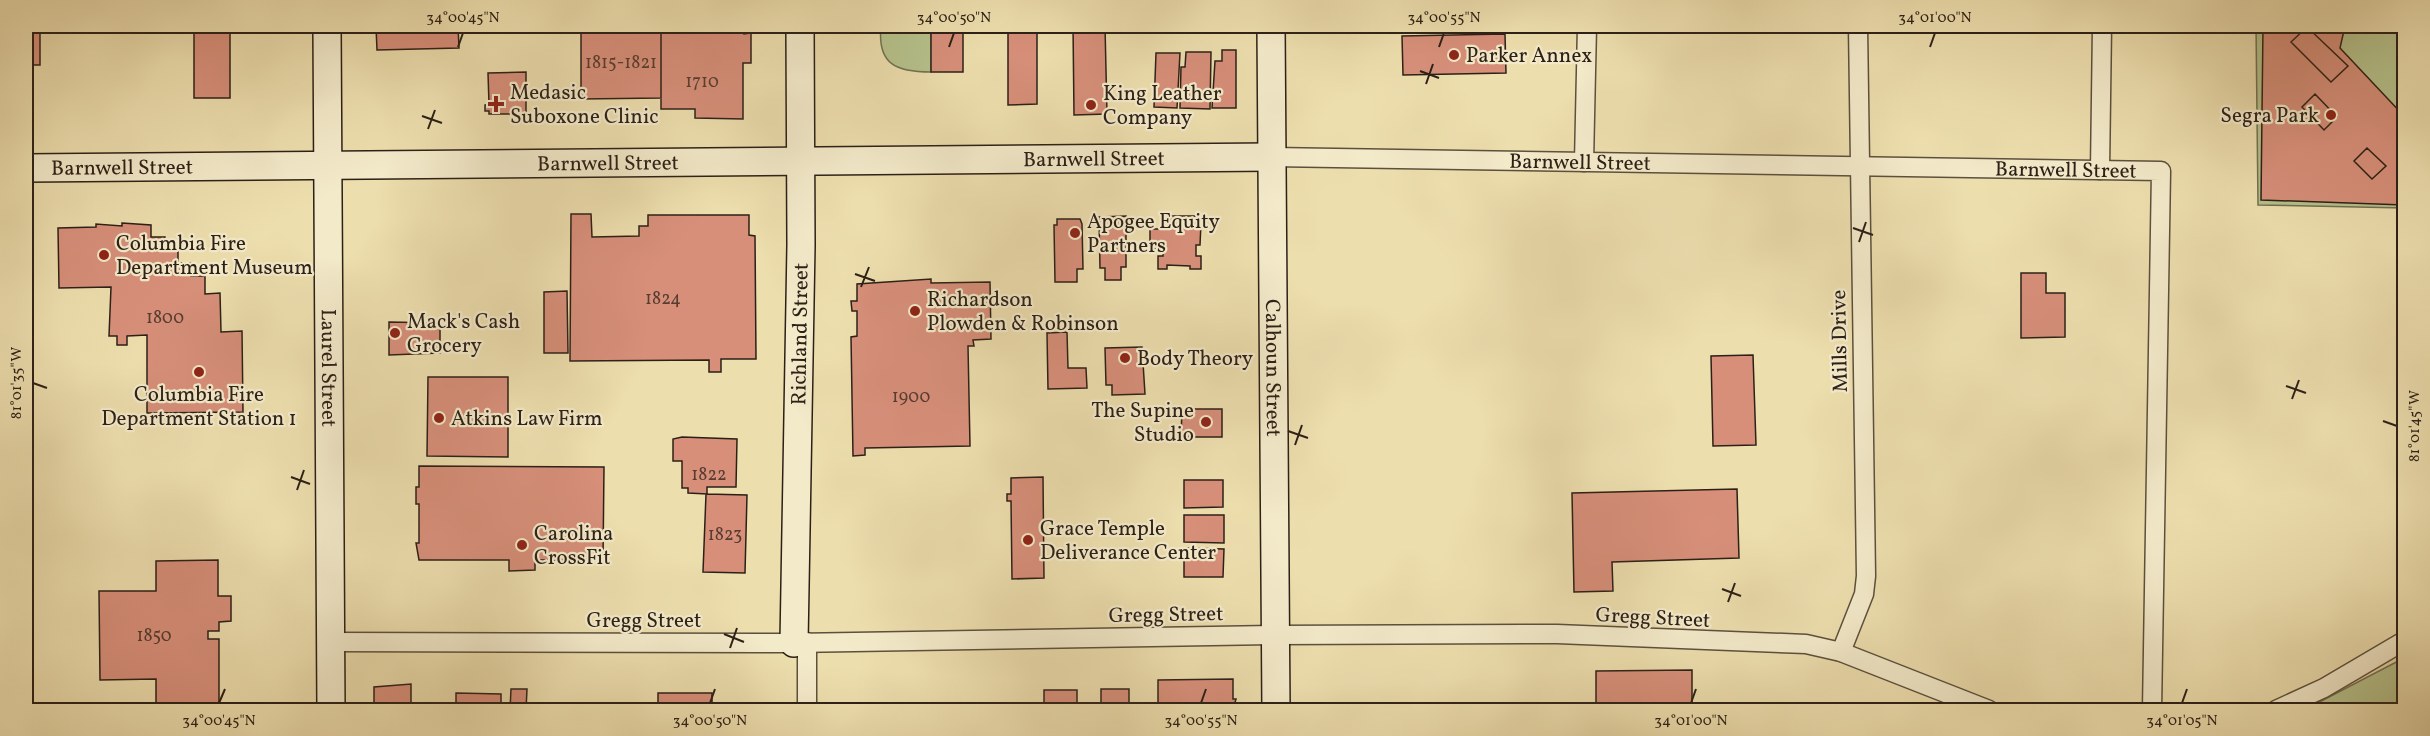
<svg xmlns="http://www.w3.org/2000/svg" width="2430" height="736" font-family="Vollkorn,serif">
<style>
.green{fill:#b6c28c;stroke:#717152;stroke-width:1.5}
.building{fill:#d78f7a;stroke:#2c2017;stroke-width:1.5}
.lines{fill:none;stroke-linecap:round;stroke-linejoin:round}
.street-casing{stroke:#5c503d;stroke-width:21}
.secondary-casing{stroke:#2c2017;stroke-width:30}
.street{stroke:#f3eaca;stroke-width:18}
.secondary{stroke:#f3eaca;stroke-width:27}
.ticks{fill:none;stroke:#2c2017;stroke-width:2}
.poi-dot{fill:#8f2418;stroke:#f3eaca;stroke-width:2}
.labels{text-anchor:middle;stroke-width:4.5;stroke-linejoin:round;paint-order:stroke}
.number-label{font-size:18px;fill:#573c30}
.poi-label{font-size:21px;fill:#2c2017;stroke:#f3eaca;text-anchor:start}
.street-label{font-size:21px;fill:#2c2017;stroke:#f3eaca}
.neatline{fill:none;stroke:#2c2017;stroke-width:2}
.ticks-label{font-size:15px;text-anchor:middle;fill:#2c2017}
</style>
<rect width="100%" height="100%" fill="#eddeae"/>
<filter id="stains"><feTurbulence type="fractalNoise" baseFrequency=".00333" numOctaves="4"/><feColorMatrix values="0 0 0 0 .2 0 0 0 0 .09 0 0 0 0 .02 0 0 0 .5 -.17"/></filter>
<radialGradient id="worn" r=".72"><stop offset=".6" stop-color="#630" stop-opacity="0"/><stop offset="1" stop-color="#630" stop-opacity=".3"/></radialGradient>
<!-- green -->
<path class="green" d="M 881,26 L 931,26 L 931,72 C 897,72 877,65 881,26 Z
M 2256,26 L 2404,26 L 2404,208 L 2258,205 Z
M 2404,658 L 2404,710 L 2304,710 Z"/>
<!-- building -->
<path class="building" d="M 26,26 L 40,26 L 40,65 L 26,65 Z
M 194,26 L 230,26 L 230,98 L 194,98 Z
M 458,26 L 459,48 L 377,50 L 376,27 Z
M 581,26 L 661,26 L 661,98 L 581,99 Z
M 661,26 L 744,26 L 744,34 L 751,33 L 751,63 L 743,63 L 743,119 L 695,118 L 695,109 L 661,109 Z
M 931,26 L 963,26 L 963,72 L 931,72 Z
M 1008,26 L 1037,26 L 1037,104 L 1008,105 Z
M 1073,26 L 1105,26 L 1107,114 L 1074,115 Z
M 2263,26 L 2345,26 L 2340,48 L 2404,116 L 2404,205 L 2261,200 Z
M 2307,27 L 2348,66 L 2331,82 L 2291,42 Z
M 1505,34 L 1506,73 L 1403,75 L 1402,36 Z
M 1222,50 L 1236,50 L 1236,108 L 1212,108 L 1215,61 L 1222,61 Z
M 1186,52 L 1211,52 L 1210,109 L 1180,108 L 1181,67 L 1185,67 Z
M 1156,53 L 1180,53 L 1177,108 L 1154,107 Z
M 526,72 L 526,114 L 489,114 L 489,111 L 485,111 L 485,105 L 489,104 L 488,73 Z
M 2315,94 L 2337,117 L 2324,130 L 2302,107 Z
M 2367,148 L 2386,166 L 2372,179 L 2354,161 Z
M 571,214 L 591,214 L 592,237 L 639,236 L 639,226 L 648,226 L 648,215 L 749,215 L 749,235 L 755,236 L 756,359 L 721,359 L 721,372 L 709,372 L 709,360 L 570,361 Z
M 1126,216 L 1126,267 L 1121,267 L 1121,280 L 1105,280 L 1105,268 L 1100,268 L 1099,217 Z
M 1165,216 L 1196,216 L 1195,223 L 1201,223 L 1200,245 L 1196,245 L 1196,256 L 1201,256 L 1201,269 L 1190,269 L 1190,266 L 1167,265 L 1167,269 L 1158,269 L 1158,256 L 1163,256 L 1163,249 L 1150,249 L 1150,229 L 1162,229 Z
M 1057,219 L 1080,219 L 1082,224 L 1083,269 L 1077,269 L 1077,282 L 1055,282 L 1054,225 L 1057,225 Z
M 122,223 L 151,225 L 151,237 L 165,237 L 165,251 L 178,251 L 178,263 L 191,263 L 191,276 L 205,276 L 205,294 L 220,293 L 221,332 L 242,331 L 243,412 L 147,413 L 147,335 L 127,336 L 127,345 L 117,345 L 117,336 L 109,336 L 111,287 L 59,288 L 58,228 L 96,227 L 96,224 L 122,226 Z
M 2021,273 L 2046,273 L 2046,293 L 2065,293 L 2065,337 L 2021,338 Z
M 931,279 L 931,283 L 990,282 L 991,339 L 973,340 L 974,346 L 968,346 L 970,446 L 865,448 L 865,455 L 853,456 L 851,337 L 857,336 L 857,311 L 852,311 L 851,301 L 857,301 L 857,284 Z
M 567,291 L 568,353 L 544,353 L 544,292 Z
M 389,322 L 440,323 L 440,353 L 389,355 Z
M 1067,332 L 1068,368 L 1086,368 L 1087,388 L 1048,389 L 1047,333 Z
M 1142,347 L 1145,394 L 1112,395 L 1112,385 L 1106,385 L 1105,348 Z
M 1753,355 L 1756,445 L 1713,446 L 1711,356 Z
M 428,377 L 508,377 L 508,457 L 427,456 Z
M 1182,409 L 1222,409 L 1222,437 L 1181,437 Z
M 682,437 L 737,439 L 736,487 L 707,487 L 707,494 L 688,493 L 688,488 L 682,488 L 682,461 L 673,461 L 673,439 Z
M 419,466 L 604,467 L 603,560 L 535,560 L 535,570 L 509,571 L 509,560 L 419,560 L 416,543 L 419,543 L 419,504 L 416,504 L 416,487 L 419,487 Z
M 1043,477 L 1044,578 L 1012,579 L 1011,501 L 1007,501 L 1007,494 L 1011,494 L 1011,478 Z
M 1184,480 L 1223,480 L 1223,507 L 1184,508 Z
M 1737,489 L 1739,558 L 1612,562 L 1613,591 L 1574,592 L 1572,493 Z
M 706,494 L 747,495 L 745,573 L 703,572 Z
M 1184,515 L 1224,515 L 1224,543 L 1184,542 Z
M 1184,548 L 1224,549 L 1223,577 L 1184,577 Z
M 218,560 L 218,596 L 231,596 L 231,621 L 219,622 L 219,631 L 208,631 L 208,639 L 219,639 L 219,710 L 156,710 L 156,679 L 100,680 L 99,591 L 156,591 L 156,561 Z
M 1692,670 L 1692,710 L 1596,710 L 1596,671 Z
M 1233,679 L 1233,699 L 1236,699 L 1233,710 L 1158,710 L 1158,680 Z
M 411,684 L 411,710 L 374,710 L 374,687 Z
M 26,685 L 31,685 L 32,710 L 26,710 Z
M 511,689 L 527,689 L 526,710 L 510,710 Z
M 1101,689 L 1129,689 L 1129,710 L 1101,710 Z
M 1044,690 L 1077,690 L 1077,710 L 1044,710 Z
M 456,693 L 501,694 L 501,710 L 456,710 Z
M 658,693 L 712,693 L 712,710 L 658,710 Z"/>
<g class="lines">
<defs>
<g id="street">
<path id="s1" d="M 1272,157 L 2161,171 L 2152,710"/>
<path d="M 1584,162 L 1587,26"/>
<path d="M 2100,170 L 2102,26"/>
<path d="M 331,642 L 794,643 L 1275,635 L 1557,634 L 1806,644 L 1841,652 L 1989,710"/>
<path d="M 807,642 L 807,710"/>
<path d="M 1841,652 L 1864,594 L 1866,576 L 1858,26"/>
<path d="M 2276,710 L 2324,688 L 2404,641"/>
</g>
<g id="secondary">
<path id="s2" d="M 327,26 L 331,710"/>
<path id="s3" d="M 1271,26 L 1276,710"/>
<path id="s4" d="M 26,168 L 1272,157"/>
<path id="s5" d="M 794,643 L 801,245 L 800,26"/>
</g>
</defs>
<!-- street casing -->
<use href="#street" class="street-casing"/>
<!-- secondary casing -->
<use href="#secondary" class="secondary-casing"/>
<!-- street -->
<use href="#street" class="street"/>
<!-- secondary -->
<use href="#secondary" class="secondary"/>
</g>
<!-- ticks -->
<path class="ticks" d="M 458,47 L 463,33M 949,47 L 954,33M 1439,47 L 1444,33M 1930,47 L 1935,33M 1420,71 L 1439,78M 1426,84 L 1433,64M 422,116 L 442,123M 428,129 L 435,110M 1853,228 L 1873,235M 1859,242 L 1866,222M 855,274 L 875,281M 861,287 L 869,267M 33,383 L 47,388M 2286,386 L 2306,393M 2292,399 L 2299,380M 2383,421 L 2397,426M 1288,431 L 1308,438M 1295,445 L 1302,425M 291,477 L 310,484M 297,490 L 304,470M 1722,589 L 1741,596M 1728,602 L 1735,583M 724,634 L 744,642M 730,648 L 737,628M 219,703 L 225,689M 710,703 L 715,689M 1201,703 L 1206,689M 1691,703 L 1696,689M 2182,703 L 2187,689"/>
<!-- markers -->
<g class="poi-dot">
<circle cx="1454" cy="55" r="6"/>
<path d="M493 95h6v6h6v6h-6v6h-6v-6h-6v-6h6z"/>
<circle cx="1091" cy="105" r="6"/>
<circle cx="2331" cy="115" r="6"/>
<circle cx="1075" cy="233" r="6"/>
<circle cx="104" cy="255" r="6"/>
<circle cx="915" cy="311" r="6"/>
<circle cx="395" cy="333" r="6"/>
<circle cx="1125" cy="358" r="6"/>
<circle cx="199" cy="372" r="6"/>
<circle cx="439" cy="418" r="6"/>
<circle cx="1206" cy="422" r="6"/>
<circle cx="1028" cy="540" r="6"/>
<circle cx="522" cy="545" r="6"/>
</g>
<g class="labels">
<!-- number labels -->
<g class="number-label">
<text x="621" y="68">1815-1821</text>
<text x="702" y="87">1710</text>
<text x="663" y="304">1824</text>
<text x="165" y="323">1800</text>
<text x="911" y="402">1900</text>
<text x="709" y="480">1822</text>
<text x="725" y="540">1823</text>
<text x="154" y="641">1850</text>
</g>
<!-- poi labels -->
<g class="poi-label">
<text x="1466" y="62">Parker Annex</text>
<text x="510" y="99">Medasic<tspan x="510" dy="24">Suboxone Clinic</tspan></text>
<text x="1103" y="100">King Leather<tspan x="1103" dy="24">Company</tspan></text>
<text x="2319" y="122" text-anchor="end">Segra Park</text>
<text x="1087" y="228">Apogee Equity<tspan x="1087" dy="24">Partners</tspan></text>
<text x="116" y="250">Columbia Fire<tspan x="116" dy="24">Department Museum</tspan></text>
<text x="927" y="306">Richardson<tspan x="927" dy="24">Plowden &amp; Robinson</tspan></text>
<text x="407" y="328">Mack's Cash<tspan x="407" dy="24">Grocery</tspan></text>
<text x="1137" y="365">Body Theory</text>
<text x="199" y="401" text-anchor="middle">Columbia Fire<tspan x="199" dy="24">Department Station 1</tspan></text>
<text x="1194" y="417" text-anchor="end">The Supine<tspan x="1194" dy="24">Studio</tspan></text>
<text x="451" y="425">Atkins Law Firm</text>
<text x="1040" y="535">Grace Temple<tspan x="1040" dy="24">Deliverance Center</tspan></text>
<text x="534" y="540">Carolina<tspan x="534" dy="24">CrossFit</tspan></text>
</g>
<!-- street labels -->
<g class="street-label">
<text dy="7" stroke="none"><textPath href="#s4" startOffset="1068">Barnwell Street</textPath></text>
<text dy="7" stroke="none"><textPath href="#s1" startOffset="308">Barnwell Street</textPath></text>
<text dy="7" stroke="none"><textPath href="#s4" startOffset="582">Barnwell Street</textPath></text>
<text dy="7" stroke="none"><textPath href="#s4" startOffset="96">Barnwell Street</textPath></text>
<text dy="7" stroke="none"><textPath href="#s1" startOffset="794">Barnwell Street</textPath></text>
<text dy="7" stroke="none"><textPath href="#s5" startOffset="309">Richland Street</textPath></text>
<text transform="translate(1839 341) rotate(-91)" y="7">Mills Drive</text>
<text dy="7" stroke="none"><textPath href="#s2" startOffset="342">Laurel Street</textPath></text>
<text dy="7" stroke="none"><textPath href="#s3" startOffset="342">Calhoun Street</textPath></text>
<text transform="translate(1166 614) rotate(-1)" y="7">Gregg Street</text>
<text transform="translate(1653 617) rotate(3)" y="7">Gregg Street</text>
<text x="644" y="627">Gregg Street</text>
</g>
</g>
<!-- margin -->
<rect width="2430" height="736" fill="none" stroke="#eddeae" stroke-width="66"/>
<rect x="33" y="33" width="2364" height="670" class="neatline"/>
<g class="ticks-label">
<text x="463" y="22">34°00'45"N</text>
<text x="954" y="22">34°00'50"N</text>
<text x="1444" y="22">34°00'55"N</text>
<text x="1935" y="22">34°01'00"N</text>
<text transform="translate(16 383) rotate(-90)" y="5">81°01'35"W</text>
<text transform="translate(2414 426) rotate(-90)" y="5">81°01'45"W</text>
<text x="219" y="725">34°00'45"N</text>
<text x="710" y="725">34°00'50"N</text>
<text x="1201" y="725">34°00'55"N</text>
<text x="1691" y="725">34°01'00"N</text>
<text x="2182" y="725">34°01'05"N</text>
</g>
<rect width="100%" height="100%" filter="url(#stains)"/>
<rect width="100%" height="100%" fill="url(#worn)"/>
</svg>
